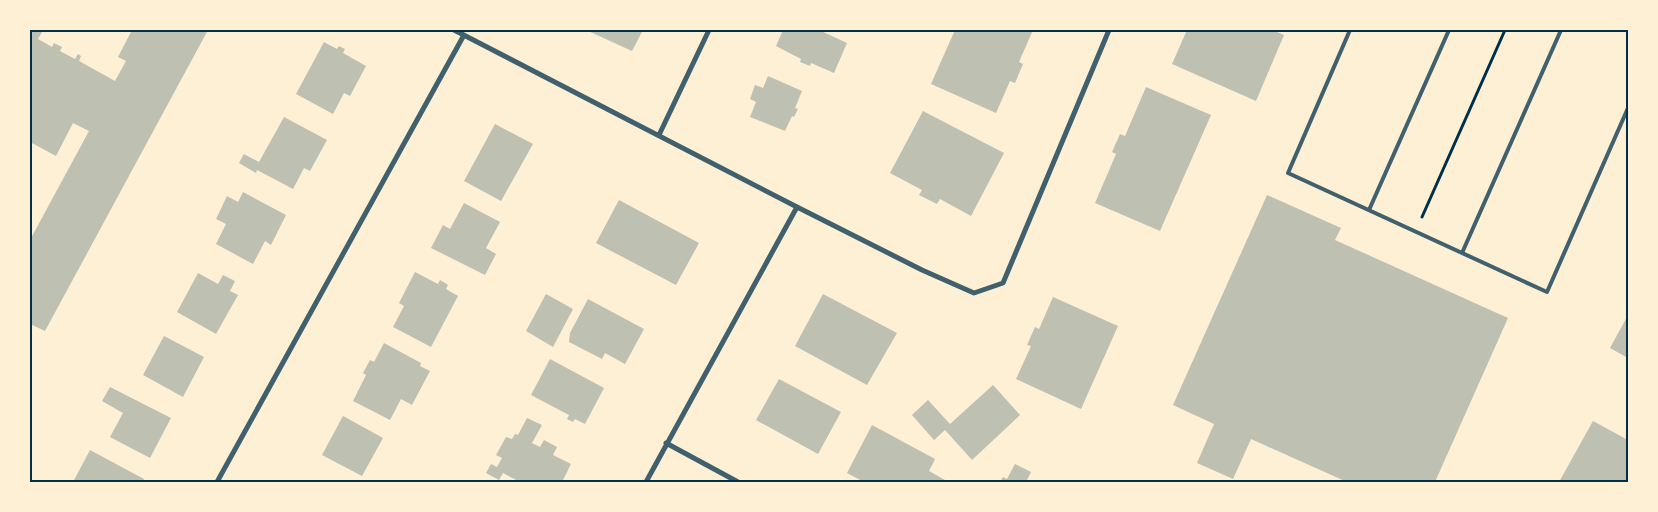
<svg xmlns="http://www.w3.org/2000/svg" width="1658" height="512" font-family="'Varela Round',sans-serif">
<style>
.building{fill:#bec0b2}
.lines{fill:none;stroke-linecap:round;stroke-linejoin:round}
.path{stroke:#003049;stroke-width:3}
.service{stroke:#3f606c;stroke-width:4}
.minor{stroke:#3f606c;stroke-width:5}
.neatline{fill:none;stroke:#003049;stroke-width:2}
</style>
<rect width="100%" height="100%" fill="#fdf0d5"/>
<!-- building -->
<path class="building" d="M 30,30 L 43,30 L 38,39 L 52,47 L 54,43 L 62,47 L 60,51 L 75,59 L 78,54 L 81,56 L 79,61 L 115,81 L 126,61 L 118,57 L 132,30 L 208,30 L 45,331 L 30,324 L 30,240 L 89,131 L 73,123 L 56,156 L 30,142 Z
M 586,30 L 643,30 L 632,51 Z
M 783,30 L 819,30 L 847,43 L 834,73 L 811,63 L 810,66 L 800,62 L 801,59 L 776,46 Z
M 955,30 L 1033,30 L 1019,62 L 1023,64 L 1015,83 L 1010,81 L 996,113 L 931,84 Z
M 1187,30 L 1272,30 L 1284,35 L 1256,101 L 1172,64 Z
M 324,42 L 337,49 L 339,46 L 345,49 L 343,53 L 366,66 L 350,96 L 344,93 L 333,114 L 296,94 Z
M 768,76 L 802,91 L 795,108 L 798,109 L 794,117 L 792,116 L 785,131 L 750,117 L 756,102 L 750,99 L 755,85 L 763,88 Z
M 1146,87 L 1211,115 L 1160,231 L 1095,203 L 1116,154 L 1112,152 L 1120,134 L 1125,136 Z
M 923,111 L 1004,153 L 971,216 L 940,199 L 937,204 L 919,195 L 922,190 L 890,173 Z
M 284,117 L 327,140 L 310,171 L 304,168 L 293,189 L 257,170 L 256,173 L 239,163 L 244,154 L 259,162 Z
M 495,124 L 533,144 L 501,201 L 464,181 Z
M 243,192 L 286,215 L 271,245 L 265,241 L 253,264 L 216,244 L 226,224 L 216,219 L 227,196 L 238,202 Z
M 1267,195 L 1341,228 L 1335,240 L 1508,318 L 1435,482 L 1347,482 L 1251,439 L 1233,479 L 1197,463 L 1214,424 L 1173,405 Z
M 619,200 L 699,243 L 676,285 L 596,243 Z
M 464,203 L 500,222 L 486,248 L 496,254 L 485,275 L 431,248 L 443,225 L 450,229 Z
M 415,272 L 438,284 L 440,280 L 448,285 L 446,289 L 458,296 L 431,347 L 393,327 L 404,306 L 399,303 Z
M 198,273 L 218,284 L 223,275 L 235,281 L 230,291 L 238,295 L 216,334 L 177,312 Z
M 546,294 L 573,309 L 553,347 L 526,331 Z
M 823,294 L 897,333 L 867,385 L 795,346 Z
M 1053,297 L 1118,326 L 1081,409 L 1016,379 L 1031,346 L 1027,345 L 1035,327 L 1039,329 Z
M 588,299 L 644,329 L 625,364 L 605,353 L 602,359 L 569,342 L 570,333 Z
M 1628,315 L 1628,358 L 1610,348 Z
M 164,336 L 204,357 L 183,397 L 143,375 Z
M 384,343 L 421,363 L 420,366 L 430,371 L 412,405 L 401,399 L 390,420 L 353,401 L 366,375 L 363,373 L 370,360 L 374,362 Z
M 550,359 L 604,388 L 585,424 L 575,419 L 573,422 L 567,419 L 569,415 L 531,395 Z
M 779,379 L 841,412 L 818,454 L 756,420 Z
M 993,385 L 1020,415 L 972,460 L 945,430 L 934,440 L 912,415 L 928,400 L 950,424 Z
M 110,387 L 171,418 L 150,458 L 110,437 L 123,413 L 102,401 Z
M 343,416 L 383,438 L 362,476 L 322,455 Z
M 527,418 L 542,425 L 532,443 L 540,447 L 544,440 L 557,447 L 553,455 L 571,464 L 562,482 L 520,482 L 503,473 L 499,480 L 486,473 L 491,464 L 497,467 L 502,458 L 496,455 L 506,437 L 512,439 L 515,434 L 518,435 Z
M 1593,421 L 1628,440 L 1628,482 L 1559,482 Z
M 872,425 L 935,459 L 929,471 L 945,480 L 944,482 L 864,482 L 847,473 Z
M 90,450 L 144,479 L 142,482 L 73,482 Z
M 1015,464 L 1031,472 L 1026,482 L 1000,482 L 1003,477 L 1007,479 Z"/>
<g class="lines">
<!-- path -->
<path class="path" d="M 1422,217 L 1505,30"/>
<!-- service -->
<path class="service" d="M 1350,30 L 1288,173 L 1547,292 L 1628,108
M 1369,210 L 1449,30
M 1462,253 L 1561,30"/>
<!-- minor -->
<path class="minor" d="M 454,30 L 797,207 L 922,270 L 974,293 L 1003,283 L 1109,30
M 659,135 L 709,30
M 666,443 L 738,482
M 217,482 L 464,35
M 646,482 L 797,207"/>
</g>
<!-- border -->
<rect width="1658" height="512" fill="none" stroke="#fdf0d5" stroke-width="62"/>
<rect x="31" y="31" width="1596" height="450" class="neatline"/>
</svg>
